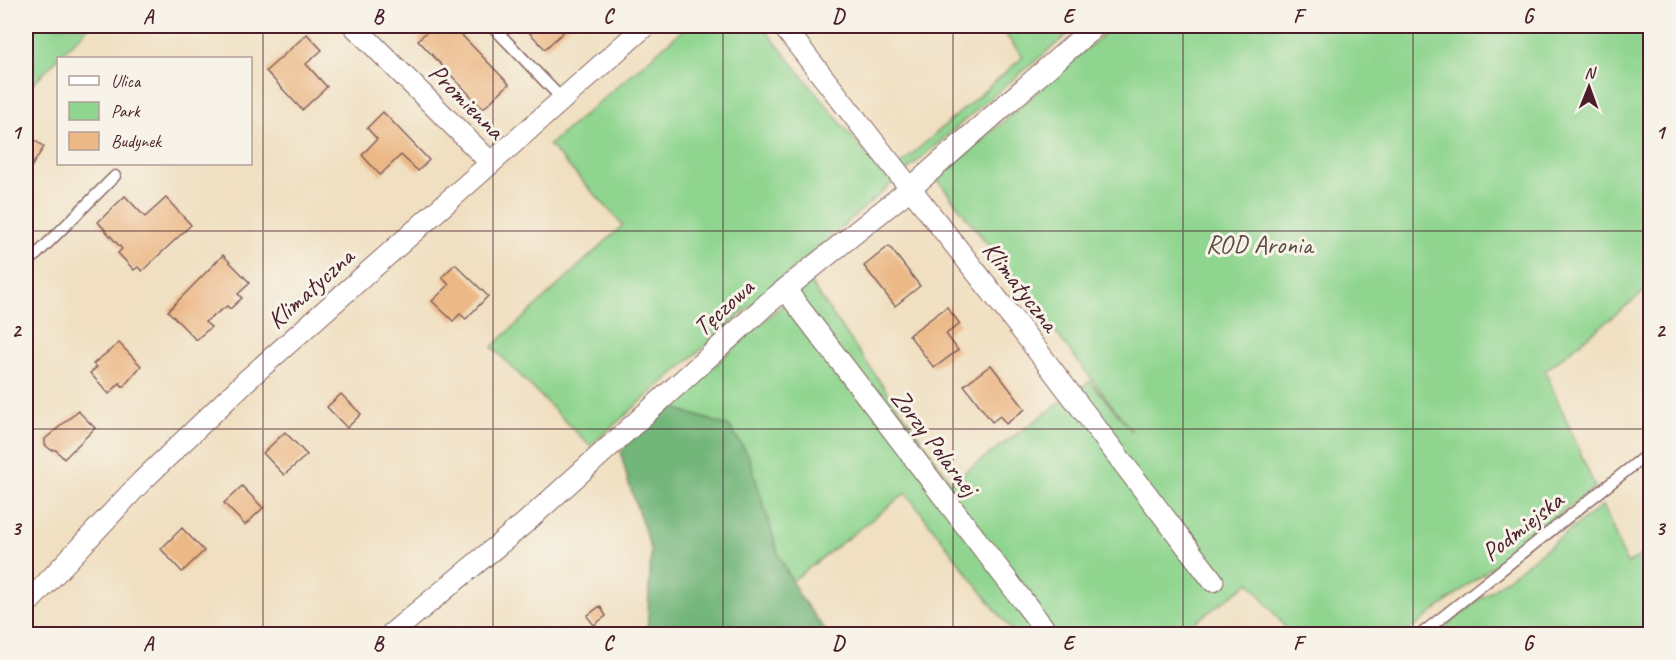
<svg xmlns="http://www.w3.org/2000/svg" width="1676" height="660" font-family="Caveat,sans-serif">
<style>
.green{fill:#8fd58f;stroke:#6c7a5d;stroke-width:1.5}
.forest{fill:#73b67a;stroke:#5e6a52;stroke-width:1.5}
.building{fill:#ecb886}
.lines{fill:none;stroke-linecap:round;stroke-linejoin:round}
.lane-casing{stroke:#84625f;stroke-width:13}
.street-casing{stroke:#84625f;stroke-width:23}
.lane{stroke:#fff;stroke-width:10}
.street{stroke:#fff;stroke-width:21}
.grid{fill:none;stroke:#4a1f2b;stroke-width:1.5;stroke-opacity:0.55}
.labels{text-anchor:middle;stroke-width:6;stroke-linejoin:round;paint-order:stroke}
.street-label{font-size:26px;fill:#4a1f2b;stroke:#f7f3e8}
.park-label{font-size:26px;fill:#5b4c44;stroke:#f7f3e8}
.neatline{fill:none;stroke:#4a1f2b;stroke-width:2}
.grid-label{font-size:20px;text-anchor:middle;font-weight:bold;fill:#4a1f2b}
</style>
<rect width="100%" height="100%" fill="#f7f3e8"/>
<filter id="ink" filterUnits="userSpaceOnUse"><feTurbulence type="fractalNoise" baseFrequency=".0167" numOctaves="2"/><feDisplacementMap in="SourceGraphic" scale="12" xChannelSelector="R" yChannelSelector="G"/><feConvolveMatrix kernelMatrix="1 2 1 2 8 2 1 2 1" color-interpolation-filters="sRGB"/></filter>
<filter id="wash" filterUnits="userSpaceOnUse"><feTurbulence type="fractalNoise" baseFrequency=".008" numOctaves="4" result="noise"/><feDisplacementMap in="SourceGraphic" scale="24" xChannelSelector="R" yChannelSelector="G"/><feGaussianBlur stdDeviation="1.35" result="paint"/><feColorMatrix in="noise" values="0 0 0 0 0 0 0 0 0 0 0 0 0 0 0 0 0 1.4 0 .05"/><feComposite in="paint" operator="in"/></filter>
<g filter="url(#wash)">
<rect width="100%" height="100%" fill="#f0dfc0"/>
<!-- green -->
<path class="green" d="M 26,26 L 89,26 L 26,91 Z
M 697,26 L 762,26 L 885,178 L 1023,57 L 999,26 L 1078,26 L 982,105 L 590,446 L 492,347 L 623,225 L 549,145 L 685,28 Z
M 1113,26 L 1650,26 L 1650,287 L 1545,371 L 1595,487 L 1405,634 L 1290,634 L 1250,582 L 1179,634 L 1014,634 L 906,493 L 792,581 L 779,556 L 770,526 L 660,414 L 809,281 L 951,482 L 1090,381 L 1132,431 L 937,179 Z
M 1603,505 L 1627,564 L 1650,550 L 1650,634 L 1435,634 Z"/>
<!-- forest -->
<path class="forest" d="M 674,408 L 730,427 L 748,454 L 779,556 L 799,595 L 828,634 L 647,634 L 651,549 L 628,481 L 621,453 C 632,433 652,416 674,408 Z"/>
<g id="blocks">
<!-- building -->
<path class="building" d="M 433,26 L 453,26 L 509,84 L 483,109 L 418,40 Z
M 523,26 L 570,26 L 545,49 Z
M 307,34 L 322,50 L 306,64 L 327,87 L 302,110 L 266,71 Z
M 383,112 L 429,160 L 418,171 L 401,155 L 380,175 L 362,155 L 377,139 L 367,128 Z
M 26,134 L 44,147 L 26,175 Z
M 125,196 L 145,217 L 166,198 L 191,225 L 142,271 L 138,267 L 134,270 L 118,253 L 122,249 L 98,222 Z
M 889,246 L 920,286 L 895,306 L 864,266 Z
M 223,255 L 250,283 L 238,294 L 242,298 L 230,309 L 227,306 L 205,322 L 211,327 L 196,340 L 168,311 Z
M 455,264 L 488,296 L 466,319 L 460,314 L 453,321 L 432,301 L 449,285 L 442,277 Z
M 947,307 L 960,324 L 946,334 L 958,350 L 934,368 L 909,335 Z
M 119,343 L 141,366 L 123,387 L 120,383 L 109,394 L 90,373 L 97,367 L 93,364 Z
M 991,365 L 1025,409 L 1006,424 L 1000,416 L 992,422 L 964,385 Z
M 341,394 L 361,414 L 347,428 L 327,407 Z
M 78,411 L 95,428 L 64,459 L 56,450 L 51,450 L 45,445 L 45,439 Z
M 285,432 L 307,455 L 284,475 L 263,453 Z
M 242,486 L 263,508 L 245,525 L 224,503 Z
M 182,528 L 204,551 L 182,572 L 161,549 Z
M 600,606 L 606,616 L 594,625 L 587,616 Z"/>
</g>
</g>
<g filter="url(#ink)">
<use href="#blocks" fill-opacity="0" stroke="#84625f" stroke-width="1.5"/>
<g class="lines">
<defs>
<path id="lane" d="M 492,26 L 562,99
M 26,265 L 115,176
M 1421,634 L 1650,452"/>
<path id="street" d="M 354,26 L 491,163
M 783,26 L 1027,337 L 1213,581
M 785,289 L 1043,627
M 26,605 L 141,482 L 247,380 L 645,26
M 391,634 L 526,522 L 768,303 L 911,188 L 1095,26"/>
</defs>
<!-- lane casing -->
<use href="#lane" class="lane-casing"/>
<!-- street casing -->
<use href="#street" class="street-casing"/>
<!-- lane -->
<use href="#lane" class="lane"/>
<!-- street -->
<use href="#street" class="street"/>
</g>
</g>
<!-- grid -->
<path class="grid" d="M 263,26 L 263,634M 493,26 L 493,634M 723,26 L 723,634M 953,26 L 953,634M 1183,26 L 1183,634M 1413,26 L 1413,634M 26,231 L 1650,231M 26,429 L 1650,429"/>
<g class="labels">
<!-- street labels -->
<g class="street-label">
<text transform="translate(467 101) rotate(45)" y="9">Promienna</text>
<text transform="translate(1021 286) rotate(52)" y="9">Klimatyczna</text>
<text transform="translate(310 288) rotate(-42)" y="9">Klimatyczna</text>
<text transform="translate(723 307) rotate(-42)" y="9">Tęczowa</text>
<text transform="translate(935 442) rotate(53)" y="9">Zorzy Polarnej</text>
<text transform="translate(1522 526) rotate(-38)" y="9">Podmiejska</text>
</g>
<!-- park labels -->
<g class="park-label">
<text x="1259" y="253">ROD Aronia</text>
</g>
</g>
<!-- margin -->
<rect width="1676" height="660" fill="none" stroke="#f7f3e8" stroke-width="66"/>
<!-- legend -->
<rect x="57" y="57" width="195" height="108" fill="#f7f3e8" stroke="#b29e9c" stroke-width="1.5"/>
<rect x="69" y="76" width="30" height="9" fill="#ffffff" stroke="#b29e9c" stroke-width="1.5"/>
<text x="111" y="87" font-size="18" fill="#4a1f2b">Ulica</text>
<rect x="69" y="102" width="30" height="18" fill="#8fd58f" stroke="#b29e9c" stroke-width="1.5"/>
<text x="111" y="117" font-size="18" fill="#4a1f2b">Park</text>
<rect x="69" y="132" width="30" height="18" fill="#ecb886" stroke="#b29e9c" stroke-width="1.5"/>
<text x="111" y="147" font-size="18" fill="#4a1f2b">Budynek</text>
<!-- north arrow -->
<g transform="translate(1589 87) rotate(1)" stroke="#f7f3e8" stroke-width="4.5" paint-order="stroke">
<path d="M0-4.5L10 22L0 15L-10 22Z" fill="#4a1f2b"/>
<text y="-9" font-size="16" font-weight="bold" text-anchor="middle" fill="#4a1f2b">N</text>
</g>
<rect x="33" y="33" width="1610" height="594" class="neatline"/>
<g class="grid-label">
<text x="148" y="23">A</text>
<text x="378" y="23">B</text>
<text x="608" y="23">C</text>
<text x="838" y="23">D</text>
<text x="1068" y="23">E</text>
<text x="1298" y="23">F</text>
<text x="1528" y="23">G</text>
<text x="16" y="139">1</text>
<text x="1660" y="139">1</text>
<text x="16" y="337">2</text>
<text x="1660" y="337">2</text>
<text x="16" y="535">3</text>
<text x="1660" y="535">3</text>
<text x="148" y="650">A</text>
<text x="378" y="650">B</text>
<text x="608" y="650">C</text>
<text x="838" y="650">D</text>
<text x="1068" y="650">E</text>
<text x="1298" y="650">F</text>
<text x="1528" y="650">G</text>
</g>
</svg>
